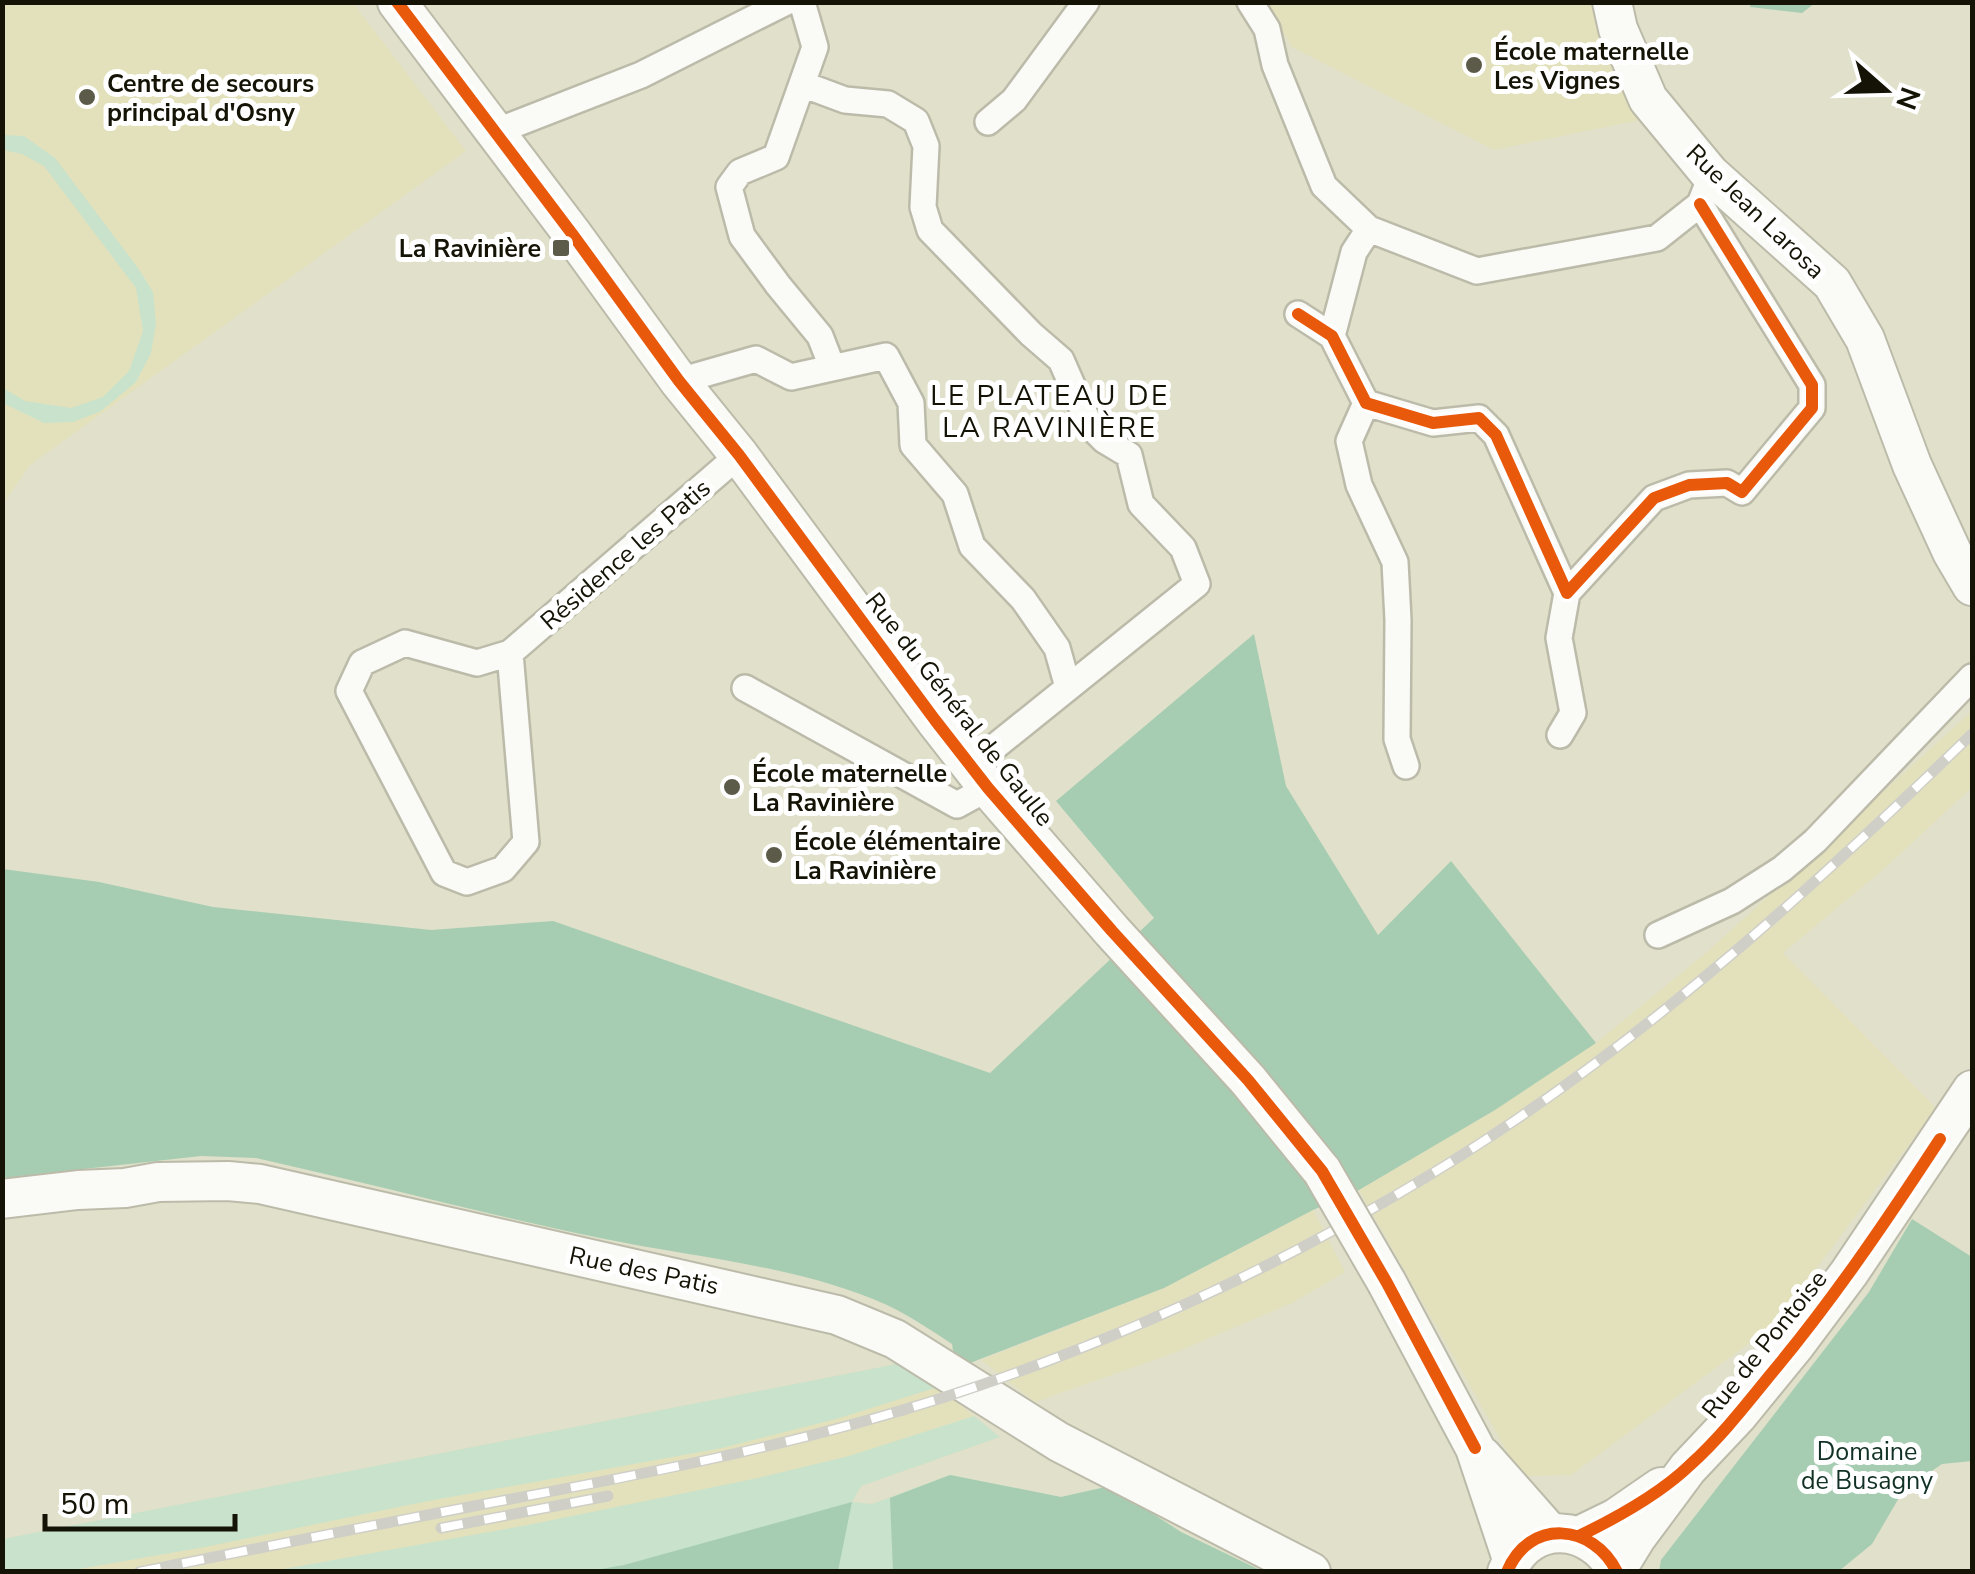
<svg xmlns="http://www.w3.org/2000/svg" width="1975" height="1574" font-family="'Nunito Sans',sans-serif">
<style>
.built{fill:#e3e1bc}
.green{fill:#c8e2cc}
.forest{fill:#a6cdb2}
.lines{fill:none;stroke-linecap:round;stroke-linejoin:round}
.street-casing{stroke:#bcbbaa;stroke-width:30}
.secondary-casing{stroke:#bcbbaa;stroke-width:42}
.street{stroke:#fafaf7;stroke-width:25}
.secondary{stroke:#fafaf7;stroke-width:38}
.rail-casing{stroke:#cfcfc8;stroke-width:11}
.rail{stroke:#fff;stroke-width:8;stroke-dasharray:22;stroke-linecap:butt}
.secondary-bridge-casing{stroke:#bcbbaa;stroke-width:42;stroke-linecap:butt}
.secondary-bridge{stroke:#fafaf7;stroke-width:38}
.cycleway-casing{stroke:#fff;stroke-width:19}
.cycleway{stroke:#e8590c;stroke-width:12}
.poi-dot{fill:#5c5b4a;stroke:#fff;stroke-width:4}
.labels{text-anchor:middle;stroke-width:10;stroke-linejoin:round;paint-order:stroke}
.poi-label{font-size:25px;font-weight:bold;fill:#141305;stroke:#fff;text-anchor:start}
.street-label{font-size:25px;fill:#141305;stroke:#fff}
.park-label{font-size:25px;fill:#103124;stroke:#fff}
.neighbourhood-label{font-size:28px;letter-spacing:2.5px;fill:#141305;stroke:#fff}
</style>
<rect width="100%" height="100%" fill="#e1e0ca"/>
<!-- built -->
<path class="built" d="M 3,3 L 353,3 L 466,151 L 30,465 L 3,504 Z
M 1266,3 L 1598,3 L 1640,120 L 1494,150 L 1292,47 Z
M 1972,711 L 1972,787 L 1884,869 L 1783,953 L 1936,1108 L 1775,1324 L 1571,1475 L 1521,1476 L 1359,1190 L 1495,1110 L 1596,1043 L 1707,952 Z
M 1313,1210 L 1345,1272 L 1292,1303 L 1174,1353 L 1035,1402 L 981,1360 L 1164,1288 Z
M 907,1362 L 1000,1437 L 861,1486 L 852,1502 L 872,1504 L 950,1475 L 1061,1497 L 1110,1486 L 1181,1532 L 1262,1571 L 3,1572 L 3,1539 Z"/>
<!-- green -->
<path class="green" d="M 3,135 L 24,136 L 55,158 L 138,268 L 153,292 L 156,324 L 151,353 L 136,382 L 101,411 L 73,422 L 44,423 L 3,403 L 3,388 L 25,401 L 71,408 L 103,397 L 129,371 L 143,331 L 136,288 L 44,166 L 22,154 L 3,150 Z
M 907,1362 L 938,1387 L 836,1419 L 722,1448 L 423,1502 L 205,1547 L 67,1571 L 3,1572 L 3,1539 Z
M 974,1416 L 1000,1437 L 861,1486 L 852,1502 L 872,1504 L 950,1475 L 1061,1497 L 1110,1486 L 1181,1532 L 1262,1571 L 267,1572 L 528,1525 L 758,1478 L 849,1456 Z"/>
<!-- forest -->
<path class="forest" d="M 1751,3 L 1751,2 L 1815,3 L 1802,13 L 1750,7 Z
M 1254,634 L 1286,786 L 1378,935 L 1451,861 L 1596,1043 L 1495,1110 L 1359,1190 L 1313,1210 L 1164,1288 L 970,1363 L 953,1351 L 952,1344 C 931,1330 910,1316 887,1305 C 800,1266 698,1258 605,1239 C 488,1215 373,1184 256,1158 L 201,1156 L 3,1178 L 3,869 L 99,882 L 213,907 L 431,930 L 553,921 L 990,1073 L 1154,918 L 1056,801 Z
M 1912,1219 L 1972,1257 L 1972,1461 L 1942,1464 L 1903,1491 L 1872,1544 L 1839,1571 L 1659,1571 L 1661,1560 L 1869,1292 Z
M 950,1475 L 1061,1497 L 1110,1486 L 1181,1532 L 1262,1571 L 893,1571 L 890,1498 Z
M 852,1502 L 838,1571 L 590,1571 L 624,1565 Z"/>
<g class="lines">
<defs>
<path id="street" d="M 802,2 L 815,47 L 776,157 L 740,172 L 729,187 L 742,236 L 778,285 L 820,336 L 832,367
M 1250,2 L 1267,29 L 1275,65 L 1324,186 L 1369,229 L 1477,271 L 1657,238 L 1700,204 L 1706,189
M 802,84 L 845,100 L 888,104 L 916,121 L 926,146 L 923,207 L 930,230 L 1031,334 L 1061,360 L 1090,426 L 1104,440 L 1129,455 L 1141,504 L 1183,548 L 1197,584 L 992,749 L 973,768
M 988,122 L 1014,100 L 1086,2
M 495,132 L 641,75 L 786,2
M 1298,314 L 1332,336 L 1366,403 L 1433,423 L 1479,418 L 1496,435 L 1567,593 L 1654,498 L 1689,485 L 1727,483 L 1742,492 L 1812,408 L 1812,385 L 1700,204
M 1332,336 L 1354,252 L 1369,229
M 679,381 L 756,359 L 791,377 L 886,356 L 911,403 L 913,445 L 955,494 L 972,546 L 1023,599 L 1057,648 L 1068,687
M 1366,403 L 1349,441 L 1359,485 L 1395,562 L 1398,620 L 1397,739 L 1406,766
M 510,653 L 477,663 L 405,643 L 362,663 L 349,691 L 444,873 L 467,882 L 503,869 L 526,842 L 510,653 L 739,455
M 745,688 L 957,805 L 988,788
M 1560,735 L 1573,713 L 1559,638 L 1567,593
M 1658,935 L 1732,901 L 1782,869 L 1815,841 L 1972,677"/>
<path id="secondary" d="M 397,2 L 573,235 L 679,381 L 739,455 L 935,720 L 988,788 L 1112,931 L 1248,1080 L 1322,1171
M 1612,2 L 1618,29 L 1648,99 L 1710,174 L 1832,283 L 1865,339 L 1912,465 L 1952,552 L 1972,586
M 2,1199 L 78,1190 L 125,1188 L 158,1182 L 228,1181 L 260,1184 L 837,1315 L 895,1339 L 1059,1442 L 1311,1572
M 1387,1283 L 1475,1448 L 1512,1559
M 1482,1456 L 1550,1533
M 1581,1535 L 1616,1518 L 1661,1487
M 1617,1569 L 1636,1538 L 1688,1468 L 1738,1415 L 1796,1344 L 1849,1273 L 1972,1090
M 1507,1572 C 1529,1518 1593,1523 1617,1572"/>
</defs>
<!-- street casing -->
<use href="#street" class="street-casing"/>
<!-- secondary casing -->
<use href="#secondary" class="secondary-casing"/>
<!-- street -->
<use href="#street" class="street"/>
<!-- secondary -->
<use href="#secondary" class="secondary"/>
<defs>
<path id="rail" d="M 441,1528 L 608,1496
M 139,1572 C 251,1550 362,1527 474,1506 C 634,1476 794,1446 948,1396 C 1148,1331 1340,1238 1514,1121 C 1680,1009 1829,872 1972,734"/>
</defs>
<!-- rail casing -->
<use href="#rail" class="rail-casing"/>
<!-- rail -->
<use href="#rail" class="rail"/>
<defs>
<path id="secondary-bridge" d="M 1322,1171 L 1387,1283"/>
</defs>
<!-- secondary-bridge casing -->
<use href="#secondary-bridge" class="secondary-bridge-casing"/>
<!-- secondary-bridge -->
<use href="#secondary-bridge" class="secondary-bridge"/>
<defs>
<path id="cycleway" d="M 397,2 L 573,235 L 679,381 L 739,455 L 935,720 L 988,788 L 1112,931 L 1248,1080 L 1322,1171 L 1387,1283 L 1475,1448
M 1298,314 L 1332,336 L 1366,403 L 1433,423 L 1479,418 L 1496,435 L 1567,593 L 1654,498 L 1689,485 L 1727,483 L 1742,492 L 1812,408 L 1812,385 L 1700,204
M 1581,1535 C 1616,1518 1662,1492 1690,1465 C 1720,1438 1745,1406 1771,1374 C 1833,1300 1887,1220 1940,1139
M 1507,1572 C 1529,1518 1593,1523 1617,1572"/>
</defs>
<!-- cycleway casing -->
<use href="#cycleway" class="cycleway-casing"/>
<!-- cycleway -->
<use href="#cycleway" class="cycleway"/>
</g>
<!-- markers -->
<g class="poi-dot">
<circle cx="1474" cy="65" r="10"/>
<circle cx="87" cy="97" r="10"/>
<rect x="551" y="238" width="20" height="20" rx="5"/>
<circle cx="732" cy="787" r="10"/>
<circle cx="774" cy="855" r="10"/>
</g>
<g class="labels">
<!-- poi labels -->
<g class="poi-label">
<text x="1494" y="60">École maternelle<tspan x="1494" dy="29">Les Vignes</tspan></text>
<text x="107" y="92">Centre de secours<tspan x="107" dy="29">principal d'Osny</tspan></text>
<text x="541" y="257" text-anchor="end">La Ravinière</text>
<text x="752" y="782">École maternelle<tspan x="752" dy="29">La Ravinière</tspan></text>
<text x="794" y="850">École élémentaire<tspan x="794" dy="29">La Ravinière</tspan></text>
</g>
<!-- street labels -->
<g class="street-label">
<text transform="translate(1756 211) rotate(44)" y="9">Rue Jean Larosa</text>
<text transform="translate(625 554) rotate(-41)" y="9">Résidence les Patis</text>
<text transform="translate(960 709) rotate(52)" y="9">Rue du Général de Gaulle</text>
<text transform="translate(644 1270) rotate(12)" y="9">Rue des Patis</text>
<text transform="translate(1764 1344) rotate(-51)" y="9">Rue de Pontoise</text>
</g>
<!-- park labels -->
<g class="park-label">
<text x="1867" y="1460">Domaine<tspan x="1867" dy="29">de Busagny</tspan></text>
</g>
<!-- neighbourhood labels -->
<g class="neighbourhood-label">
<text x="1050" y="405">LE PLATEAU DE<tspan x="1050" dy="32">LA RAVINIÈRE</tspan></text>
</g>
</g>
<!-- border -->
<rect width="1975" height="1574" fill="none" stroke="#141305" stroke-width="10"/>
<!-- north arrow -->
<g transform="translate(1885 90) rotate(110)" stroke="#ffffff" stroke-width="8" paint-order="stroke">
<path d="M0-8L18 38L0 25L-18 38Z" fill="#141305"/>
<text y="-15" font-size="28" font-weight="bold" text-anchor="middle" fill="#141305">N</text>
</g>
<!-- scale -->
<path d="M45 1514v15h190v-15" fill="none" stroke="#141305" stroke-width="5"/>
<text x="60" y="1514" font-size="30" fill="#141305" stroke="#ffffff" stroke-width="8" paint-order="stroke">50 m</text>
</svg>
